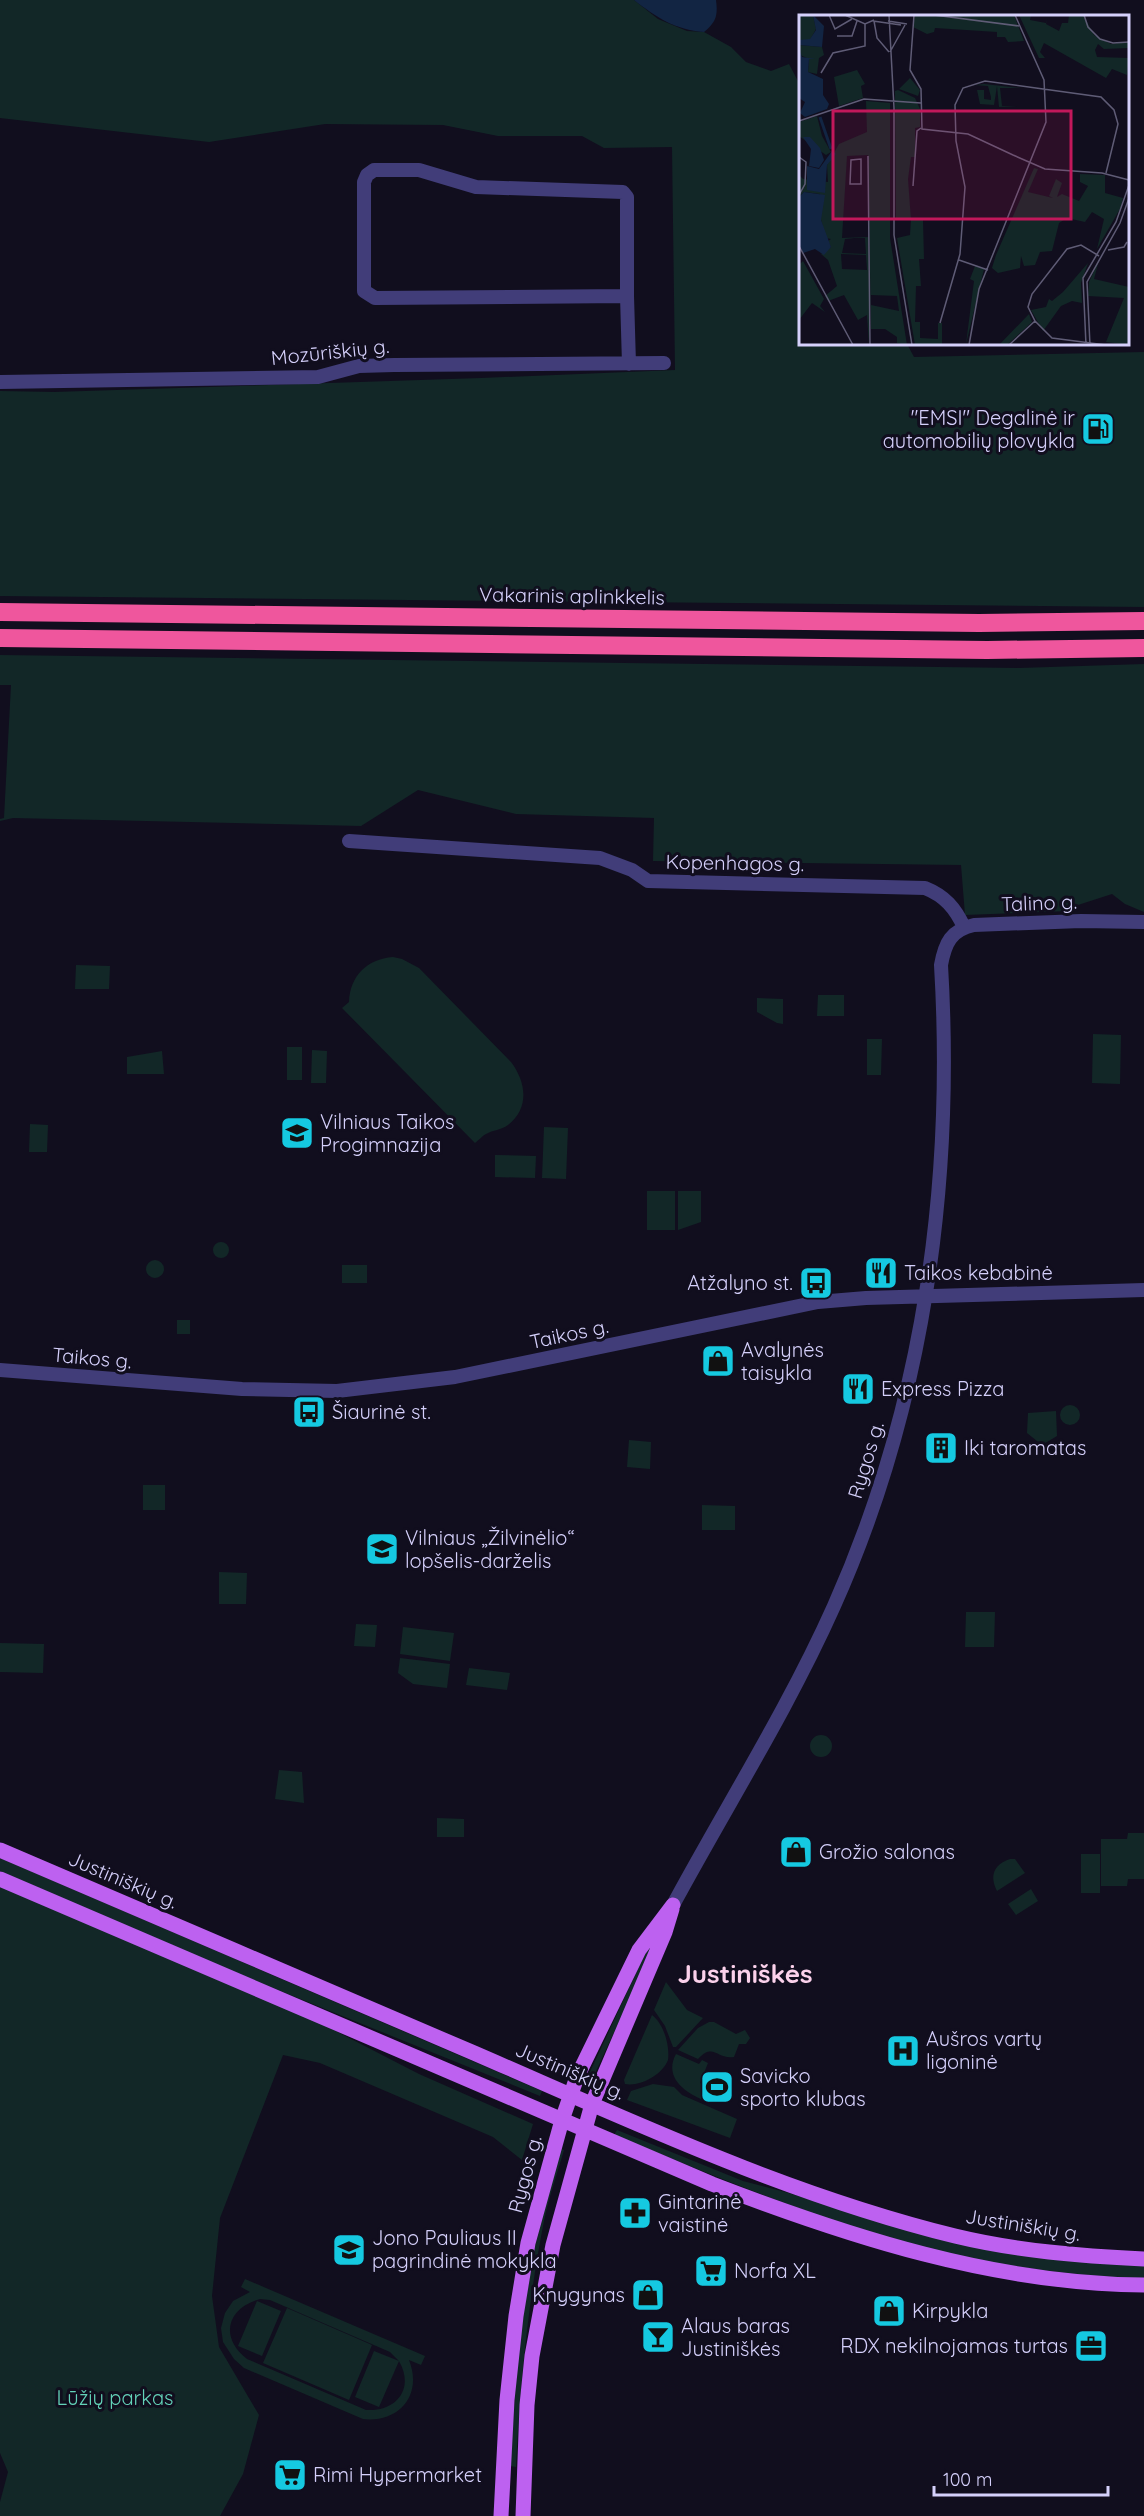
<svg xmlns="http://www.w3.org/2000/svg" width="1144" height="2516" font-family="Quicksand,sans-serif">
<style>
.green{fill:#122727;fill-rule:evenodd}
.water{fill:#122543}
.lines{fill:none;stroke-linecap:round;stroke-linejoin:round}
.minor{stroke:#413d79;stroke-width:14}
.major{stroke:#bd61f0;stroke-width:15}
.highway{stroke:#ef569d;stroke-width:18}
.labels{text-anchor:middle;stroke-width:6;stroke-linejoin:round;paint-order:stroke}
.street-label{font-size:20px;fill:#d5d0fb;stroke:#110e1e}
.poi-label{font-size:20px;fill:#d5d0fb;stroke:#110e1e;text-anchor:start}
.park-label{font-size:20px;fill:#63d3b9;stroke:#110e1e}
.district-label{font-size:26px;font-weight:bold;fill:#fbd1eb;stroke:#110e1e}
.inset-river{fill:none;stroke:#122543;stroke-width:3}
.inset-road{fill:none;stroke:#5f5c76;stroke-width:1.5}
.view{fill:#c2185b;fill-opacity:0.15;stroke:#c2185b;stroke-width:3}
.inset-edge{fill:none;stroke:#d5d0fb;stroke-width:3}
</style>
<rect width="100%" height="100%" fill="#110e1e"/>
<!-- green -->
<path class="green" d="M 0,0 L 634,0 L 658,19 L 687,31 L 704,32 L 731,47 L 746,62 L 771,71 L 789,64 L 800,85 L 800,344 L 907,344 L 914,357 L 1144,352 L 1144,607 L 0,596 L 0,391 L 54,392 L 481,378 L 675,370 L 672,147 L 604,148 L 582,136 L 498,136 L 443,125 L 325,124 L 209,142 L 0,118 Z
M 0,655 L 1019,668 L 1144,664 L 1144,912 L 1125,904 L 1112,894 L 1078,905 L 1069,911 L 965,915 L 961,865 L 653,861 L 654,818 L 516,814 L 418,790 L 361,826 L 13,818 L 0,821 L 0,819 L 4,818 L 11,685 L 0,685 Z
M 393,957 L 402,959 L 419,968 L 511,1062 C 526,1082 530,1108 508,1125 C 501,1130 493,1130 486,1134 C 482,1136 479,1140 475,1143 L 342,1008 L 349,1002 C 350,976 367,959 393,957 Z
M 76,965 L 110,966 L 109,989 L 75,989 Z
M 818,995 L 844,995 L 844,1016 L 817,1016 Z
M 757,998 L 783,999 L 783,1024 L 777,1023 L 757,1012 Z
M 1093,1034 L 1121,1035 L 1120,1084 L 1092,1083 Z
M 867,1039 L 882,1039 L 881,1075 L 867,1075 Z
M 287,1047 L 302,1047 L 302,1080 L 287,1080 Z
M 312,1050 L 327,1051 L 326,1083 L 311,1083 Z
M 162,1051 L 164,1074 L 127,1074 L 127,1057 Z
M 30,1124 L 48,1125 L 47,1152 L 29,1152 Z
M 544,1127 L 568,1128 L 566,1179 L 542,1178 Z
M 495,1155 L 536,1156 L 535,1178 L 495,1177 Z
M 647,1191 L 675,1191 L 675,1230 L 647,1230 Z
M 678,1191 L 701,1191 L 701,1222 L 678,1230 Z
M213 1250a8 8 0 1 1 16 0a8 8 0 1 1-16 0Z
M146 1269a9 9 0 1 1 18 0a9 9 0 1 1-18 0Z
M 342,1265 L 367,1265 L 367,1283 L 342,1283 Z
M 177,1320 L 190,1320 L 190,1334 L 177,1334 Z
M1060 1415a10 10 0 1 1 20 0a10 10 0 1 1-20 0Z
M 1056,1411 L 1057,1436 L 1042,1445 L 1027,1433 L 1028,1413 Z
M 629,1440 L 651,1442 L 650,1469 L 627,1467 Z
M 143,1485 L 165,1485 L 165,1510 L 143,1510 Z
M 702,1505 L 735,1506 L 735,1530 L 702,1530 Z
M 219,1572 L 247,1573 L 246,1604 L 219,1604 Z
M 966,1612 L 995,1612 L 994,1647 L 965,1647 Z
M 356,1624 L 377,1625 L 375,1647 L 354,1646 Z
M 403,1627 L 454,1633 L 450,1661 L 400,1654 Z
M 0,1643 L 44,1644 L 43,1673 L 0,1672 Z
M 400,1658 L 450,1664 L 447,1688 L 413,1684 L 398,1673 Z
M 469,1668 L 510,1673 L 507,1690 L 466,1685 Z
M810 1746a11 11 0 1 1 22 0a11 11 0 1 1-22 0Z
M 279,1770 L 302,1772 L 304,1803 L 275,1799 Z
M 437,1818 L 464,1819 L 464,1837 L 437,1837 Z
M 1128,1833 L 1144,1833 L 1144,1879 L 1128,1879 L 1127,1886 L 1101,1886 L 1101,1839 L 1127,1839 Z
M 1081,1854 L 1100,1854 L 1100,1893 L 1081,1893 Z
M 0,1858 L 542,2091 L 540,2096 L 246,1977 L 0,1871 Z
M 1010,1859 L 1015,1859 L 1025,1873 L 997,1891 C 989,1876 994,1864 1010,1859 Z
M 0,1886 L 322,2024 L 419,2074 L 533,2124 L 522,2160 L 493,2137 L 320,2063 L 283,2055 L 220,2218 L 212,2296 L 219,2347 L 259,2415 L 243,2474 L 220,2516 L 0,2516 L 0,2502 L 8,2472 L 0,2453 Z
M 1031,1889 L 1038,1901 L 1016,1915 L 1008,1904 Z
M 665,1922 L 592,2080 L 591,2080 L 588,2076 L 658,1926 Z
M 666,1982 L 687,2010 L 703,2018 L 676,2047 L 673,2047 L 665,2026 L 654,2010 Z
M 652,2015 C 664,2024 670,2046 668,2060 C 662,2075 640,2087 625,2084 L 624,2080 Z
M 709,2022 L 714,2022 L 736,2034 L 745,2030 L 750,2038 L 746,2044 L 739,2044 L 734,2057 C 717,2060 714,2042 698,2059 L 678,2050 L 698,2028 Z
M 676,2054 L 699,2064 L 702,2060 L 708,2063 L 700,2083 L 708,2087 L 707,2090 L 718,2095 L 716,2102 L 712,2100 L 711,2103 C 690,2096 662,2080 676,2054 Z
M 653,2084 L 674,2087 L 682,2095 L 737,2119 L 730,2138 L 627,2100 L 631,2091 Z
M 617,2130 L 743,2181 L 789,2193 L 866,2218 L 1144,2266 L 1144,2279 C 1072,2275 998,2267 927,2249 C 819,2220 718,2178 614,2135 Z
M 561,2149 L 564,2150 C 557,2174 549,2197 544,2221 C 528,2302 520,2385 516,2467 L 510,2466 L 519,2341 L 534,2250 Z
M 245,2279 L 425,2356 L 421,2365 L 409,2360 C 423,2395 399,2423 363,2419 L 244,2368 L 234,2359 L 223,2342 L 221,2328 L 225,2313 L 233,2301 L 250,2292 L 241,2287 ZM 260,2299 L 270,2300 L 390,2352 L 399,2361 L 374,2351 L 355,2397 L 379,2407 L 399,2361 C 415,2389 396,2412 366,2410 L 247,2359 C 219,2337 227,2308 260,2299 Z
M 257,2301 L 281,2311 L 262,2356 L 238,2346 Z
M 287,2308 L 372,2345 L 349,2400 L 263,2363 Z"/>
<!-- water -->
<path class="water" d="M 634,0 L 716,0 C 718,16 716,22 704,32 C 675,30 656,17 634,0 Z"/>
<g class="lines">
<!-- minor -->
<path class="minor" d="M 374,170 L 419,170 L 476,187 L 623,192 L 627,197 L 627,296 L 375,298 L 364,291 L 364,182 L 367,175 Z
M 627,296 L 629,364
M 0,382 L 318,377 L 359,366 L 394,365 L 664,363
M 349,841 L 600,858 L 632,870 L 648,881 L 925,888 C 945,896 955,908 964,927
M 0,1370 L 242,1389 L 337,1391 L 455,1377 L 818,1302 L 866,1298 L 1144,1290
M 673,1905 C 727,1805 788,1709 834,1606 C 924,1405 954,1183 941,965 C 945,943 951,930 974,925 L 1081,921 L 1144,922"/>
<!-- major -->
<path class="major" d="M 0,1850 C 158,1918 316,1985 474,2053 C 631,2121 788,2195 955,2236 C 1017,2251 1081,2256 1144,2259
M 0,1879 L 712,2184 C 850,2237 995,2284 1144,2285
M 501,2516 L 507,2400 L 516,2316 L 528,2243 L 562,2120 L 577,2077 L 639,1950 L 673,1905
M 523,2516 L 527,2405 L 532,2356 L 553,2245 L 592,2104 L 665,1932 L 672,1909"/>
<!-- highway -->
<path class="highway" d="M 0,612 L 979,623 L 1144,621
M 0,638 L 987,650 L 1144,648"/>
</g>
<!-- icons -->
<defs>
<symbol id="fuel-square" viewBox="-11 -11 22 22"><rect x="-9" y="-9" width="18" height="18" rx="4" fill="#15c9e1" stroke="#110e1e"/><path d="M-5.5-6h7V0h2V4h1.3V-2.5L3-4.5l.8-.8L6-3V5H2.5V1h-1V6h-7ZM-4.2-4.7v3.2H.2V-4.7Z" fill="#111"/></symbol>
<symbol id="school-square" viewBox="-11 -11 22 22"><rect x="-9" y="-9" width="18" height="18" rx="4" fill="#15c9e1" stroke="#110e1e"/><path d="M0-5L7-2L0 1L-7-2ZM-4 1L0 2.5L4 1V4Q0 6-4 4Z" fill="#111"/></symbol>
<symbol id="restaurant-square" viewBox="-11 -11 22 22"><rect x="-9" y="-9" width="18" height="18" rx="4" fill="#15c9e1" stroke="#110e1e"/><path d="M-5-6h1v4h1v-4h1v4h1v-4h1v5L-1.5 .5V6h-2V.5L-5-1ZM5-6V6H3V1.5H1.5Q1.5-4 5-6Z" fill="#111"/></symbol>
<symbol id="bus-square" viewBox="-11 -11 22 22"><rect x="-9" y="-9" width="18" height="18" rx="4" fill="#15c9e1" stroke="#110e1e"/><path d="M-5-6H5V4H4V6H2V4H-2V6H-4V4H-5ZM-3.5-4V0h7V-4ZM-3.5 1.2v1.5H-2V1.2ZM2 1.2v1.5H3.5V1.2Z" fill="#111"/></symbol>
<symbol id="shop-square" viewBox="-11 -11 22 22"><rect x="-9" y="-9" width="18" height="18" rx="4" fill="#15c9e1" stroke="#110e1e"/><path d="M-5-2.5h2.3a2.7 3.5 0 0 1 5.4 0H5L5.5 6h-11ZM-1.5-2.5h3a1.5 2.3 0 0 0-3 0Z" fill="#111"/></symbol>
<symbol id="building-square" viewBox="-11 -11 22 22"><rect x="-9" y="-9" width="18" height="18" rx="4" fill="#15c9e1" stroke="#110e1e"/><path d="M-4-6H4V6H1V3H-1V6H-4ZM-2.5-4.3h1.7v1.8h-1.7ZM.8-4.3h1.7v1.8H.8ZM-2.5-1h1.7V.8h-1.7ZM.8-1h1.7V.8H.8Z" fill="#111"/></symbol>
<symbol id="hospital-square" viewBox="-11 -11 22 22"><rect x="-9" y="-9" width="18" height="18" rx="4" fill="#15c9e1" stroke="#110e1e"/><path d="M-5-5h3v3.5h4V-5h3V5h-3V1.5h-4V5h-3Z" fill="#111"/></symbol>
<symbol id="stadium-square" viewBox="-11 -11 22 22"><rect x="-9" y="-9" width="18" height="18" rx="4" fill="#15c9e1" stroke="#110e1e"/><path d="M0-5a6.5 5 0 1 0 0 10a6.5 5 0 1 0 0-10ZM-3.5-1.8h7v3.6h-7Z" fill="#111"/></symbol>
<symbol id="pharmacy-square" viewBox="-11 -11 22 22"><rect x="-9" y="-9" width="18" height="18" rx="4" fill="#15c9e1" stroke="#110e1e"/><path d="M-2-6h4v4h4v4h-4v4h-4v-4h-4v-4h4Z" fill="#111"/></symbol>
<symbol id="supermarket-square" viewBox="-11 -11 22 22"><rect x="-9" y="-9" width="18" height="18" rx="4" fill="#15c9e1" stroke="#110e1e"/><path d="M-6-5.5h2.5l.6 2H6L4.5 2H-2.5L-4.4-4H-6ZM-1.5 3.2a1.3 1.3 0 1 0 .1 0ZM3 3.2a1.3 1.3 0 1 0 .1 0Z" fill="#111"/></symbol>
<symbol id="bar-square" viewBox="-11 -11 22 22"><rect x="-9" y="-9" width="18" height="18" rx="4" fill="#15c9e1" stroke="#110e1e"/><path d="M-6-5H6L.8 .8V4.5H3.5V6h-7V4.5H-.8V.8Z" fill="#111"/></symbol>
<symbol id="office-square" viewBox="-11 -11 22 22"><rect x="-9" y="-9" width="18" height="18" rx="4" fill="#15c9e1" stroke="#110e1e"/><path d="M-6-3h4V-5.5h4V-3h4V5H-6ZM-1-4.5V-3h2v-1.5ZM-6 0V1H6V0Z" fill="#111"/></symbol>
</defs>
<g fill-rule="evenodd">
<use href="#fuel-square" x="1079" y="410" width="38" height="38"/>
<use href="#school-square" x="278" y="1114" width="38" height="38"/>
<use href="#restaurant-square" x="862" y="1254" width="38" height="38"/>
<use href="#bus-square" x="797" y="1264" width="38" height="38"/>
<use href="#shop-square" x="699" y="1342" width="38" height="38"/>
<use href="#restaurant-square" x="839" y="1370" width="38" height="38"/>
<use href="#bus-square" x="290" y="1393" width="38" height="38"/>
<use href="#building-square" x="922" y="1429" width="38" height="38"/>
<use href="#school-square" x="363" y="1530" width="38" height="38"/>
<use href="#shop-square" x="777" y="1833" width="38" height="38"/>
<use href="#hospital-square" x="884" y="2032" width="38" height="38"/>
<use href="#stadium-square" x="698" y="2068" width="38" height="38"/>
<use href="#pharmacy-square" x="616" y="2194" width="38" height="38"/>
<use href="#school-square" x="330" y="2231" width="38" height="38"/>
<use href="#supermarket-square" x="692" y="2252" width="38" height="38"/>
<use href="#shop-square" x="629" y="2276" width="38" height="38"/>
<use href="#shop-square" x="870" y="2292" width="38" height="38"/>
<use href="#bar-square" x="639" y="2318" width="38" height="38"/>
<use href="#office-square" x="1072" y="2327" width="38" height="38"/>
<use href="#supermarket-square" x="271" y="2456" width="38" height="38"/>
</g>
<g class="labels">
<!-- street labels -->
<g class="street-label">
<text transform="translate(330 352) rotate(-6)" y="7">Mozūriškių g.</text>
<text transform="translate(572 596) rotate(1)" y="7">Vakarinis aplinkkelis</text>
<text transform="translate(735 863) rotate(1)" y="7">Kopenhagos g.</text>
<text transform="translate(1039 903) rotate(-2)" y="7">Talino g.</text>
<text transform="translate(569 1334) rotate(-12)" y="7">Taikos g.</text>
<text transform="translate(92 1358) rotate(5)" y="7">Taikos g.</text>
<text transform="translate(866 1460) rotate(-73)" y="7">Rygos g.</text>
<text transform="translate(123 1880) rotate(23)" y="7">Justiniškių g.</text>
<text transform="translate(570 2071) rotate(23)" y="7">Justiniškių g.</text>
<text transform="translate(525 2174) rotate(-75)" y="7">Rygos g.</text>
<text transform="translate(1023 2225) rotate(9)" y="7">Justiniškių g.</text>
</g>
<!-- poi labels -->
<g class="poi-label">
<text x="1075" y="425" text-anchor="end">"EMSI" Degalinė ir<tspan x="1075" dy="23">automobilių plovykla</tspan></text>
<text x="320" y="1129">Vilniaus Taikos<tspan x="320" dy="23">Progimnazija</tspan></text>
<text x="904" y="1280">Taikos kebabinė</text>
<text x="793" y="1290" text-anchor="end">Atžalyno st.</text>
<text x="741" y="1357">Avalynės<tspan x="741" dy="23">taisykla</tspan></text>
<text x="881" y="1396">Express Pizza</text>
<text x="332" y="1419">Šiaurinė st.</text>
<text x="964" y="1455">Iki taromatas</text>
<text x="405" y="1545">Vilniaus „Žilvinėlio“<tspan x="405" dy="23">lopšelis-darželis</tspan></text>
<text x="819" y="1859">Grožio salonas</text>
<text x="926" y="2046">Aušros vartų<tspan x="926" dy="23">ligoninė</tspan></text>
<text x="740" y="2083">Savicko<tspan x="740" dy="23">sporto klubas</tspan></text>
<text x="658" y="2209">Gintarinė<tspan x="658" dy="23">vaistinė</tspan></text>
<text x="372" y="2245">Jono Pauliaus II<tspan x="372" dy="23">pagrindinė mokykla</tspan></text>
<text x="734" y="2278">Norfa XL</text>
<text x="625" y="2302" text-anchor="end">Knygynas</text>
<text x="912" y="2318">Kirpykla</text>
<text x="681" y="2333">Alaus baras<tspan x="681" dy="23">Justiniškės</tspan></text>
<text x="1068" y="2353" text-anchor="end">RDX nekilnojamas turtas</text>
<text x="313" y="2482">Rimi Hypermarket</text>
</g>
<!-- park labels -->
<g class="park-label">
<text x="115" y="2405">Lūžių parkas</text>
</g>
<!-- district labels -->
<g class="district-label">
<text x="745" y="1983">Justiniškės</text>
</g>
</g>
<!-- overview -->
<g transform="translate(799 15)">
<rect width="330" height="330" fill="#110e1e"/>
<path d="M 0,0 L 14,0 L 17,14 L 11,25 L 0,25 ZM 116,0 L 215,0 L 225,26 L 209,27 L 206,22 L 198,22 L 198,17 L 136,13 L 135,17 L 128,19 L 114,12 ZM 220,0 L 232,0 L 231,5 L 247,8 L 249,0 L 247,9 L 260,16 L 263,8 L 269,8 L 270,0 L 285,1 L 295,20 L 312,29 L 330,27 L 330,33 L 305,34 L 299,29 L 296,35 L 298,42 L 330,43 L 328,60 L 313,54 L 307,63 L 245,28 L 241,37 L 246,43 L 240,43 ZM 0,30 L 23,32 L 25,40 L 20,43 L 18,59 L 9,57 L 10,44 L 1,40 ZM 58,55 L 66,69 L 62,71 L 64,83 L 40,91 L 35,62 ZM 111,63 L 121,75 L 119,81 L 100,74 ZM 185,69 L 222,73 L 201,73 L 203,91 L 218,91 L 200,92 L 198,71 L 195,90 L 181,89 L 178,75 L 185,75 L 185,84 L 192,85 L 192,82 L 189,71 L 176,70 ZM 99,75 L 116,83 L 121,94 L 121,112 L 116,113 L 116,142 L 112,142 L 109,164 L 112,205 L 124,205 L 125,244 L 120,244 L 122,271 L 117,271 L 116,307 L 121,307 L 121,323 L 139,324 L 139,308 L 143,308 L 143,330 L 168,330 L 116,330 L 98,223 L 111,220 L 112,204 L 97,205 L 96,76 ZM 67,86 L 91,88 L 91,223 L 108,330 L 98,328 L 98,322 L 86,314 L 72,314 L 69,140 L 48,141 L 43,223 L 70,222 L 70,330 L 68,300 L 59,305 L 45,280 L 29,286 L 26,281 L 38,271 L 29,245 L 22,239 L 32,232 L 29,226 L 32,224 L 27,223 L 22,205 L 21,179 L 5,177 L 0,182 L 0,160 L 4,164 L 29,167 L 28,150 L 40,129 L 68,117 ZM 56,223 L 66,223 L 67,239 L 43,238 L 46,224 ZM 42,239 L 67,240 L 68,255 L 43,254 ZM 72,280 L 98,281 L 100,296 L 72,290 ZM 18,101 L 23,121 L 32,137 L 27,140 L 0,121 L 0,107 ZM 235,153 L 239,154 L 229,177 L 254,183 L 250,181 L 257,164 L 263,168 L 258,182 L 263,179 L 280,186 L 289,171 L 281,167 L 281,159 L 306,160 L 306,178 L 324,183 L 322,192 L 298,234 L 305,204 L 293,197 L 286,207 L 268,203 L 260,208 L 253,236 L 241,237 L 236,250 L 225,251 L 222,241 L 221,253 L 199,258 L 193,253 L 197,240 ZM 300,245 L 295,264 L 330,272 L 330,330 L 307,327 L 325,283 L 289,281 L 290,267 ZM 4,246 L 25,284 L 21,291 L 26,297 L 13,288 L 0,305 L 0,250 ZM 289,248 L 282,268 L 283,288 L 273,286 L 262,291 L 244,316 L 232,295 L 247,292 L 250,284 L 253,286 L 264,277 ZM 176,251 L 185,254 L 167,329 L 175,266 L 171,264 ZM 230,299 L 233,307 L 208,330 L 200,330 Z" fill="#122727" fill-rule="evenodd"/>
<path d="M 14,0 L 25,11 L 23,32 L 0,30 L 0,25 L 11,24 L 17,15 ZM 0,34 L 3,42 L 16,44 L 10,44 L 9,57 L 24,64 L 24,80 L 30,89 L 28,94 L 6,102 L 1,98 L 6,87 L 0,83 ZM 4,122 L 11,122 L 21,133 L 25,145 L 20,153 L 10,151 L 12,134 ZM 33,136 L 37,139 L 28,150 L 26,178 L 8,175 L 8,151 L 20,154 ZM 5,177 L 26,180 L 22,205 L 32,232 L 25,240 L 16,234 L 4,238 L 0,229 L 0,182 Z" fill="#122543"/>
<path class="inset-river" d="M 21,102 L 32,134"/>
<path class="inset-road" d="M 30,0 L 36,14 L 53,4M 46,0 L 66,9 L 75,5M 90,0 L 95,93 L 95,220 L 113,330M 115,0 L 111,55 L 122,74 L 123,114 L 169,119 L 214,140M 135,0 L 220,11M 285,0 L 289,12 L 301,24 L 314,28 L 330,27M 74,6 L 102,10M 75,6 L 78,23 L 90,37M 89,6 L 108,9M 38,21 L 53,21 L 58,6M 91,37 L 106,10M 22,58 L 34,38 L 66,31 L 66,9M 0,106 L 65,84 L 122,88M 214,140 L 246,154 L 303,158 L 330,165M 69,141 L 71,330M 0,142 L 7,147 L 6,169 L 0,180M 62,144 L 62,169 L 51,169 L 52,145 ZM 114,171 L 118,116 L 122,113M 0,231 L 54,330M 309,235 L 325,232 L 328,227M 300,241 L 282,230 L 268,234 L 233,279 L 229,292 L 236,306 L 253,323 L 307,330M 160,245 L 189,255M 141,308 L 161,239 L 166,172 L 157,126 L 156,90 L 164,73 L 186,66 L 302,82 L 315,95 L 319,109 L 307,158M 170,330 L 180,274 L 247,107 L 245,65 L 216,0M 210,330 L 236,306M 287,330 L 284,263 L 317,207 L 330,170M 291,330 L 288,267 L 321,208 L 330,183"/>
<path class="view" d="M 34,96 L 272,96 L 272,204 L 34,204 Z"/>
<rect width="330" height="330" class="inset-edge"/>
</g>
<!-- scale -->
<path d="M934 2486v9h174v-9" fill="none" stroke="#d5d0fb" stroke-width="3"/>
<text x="943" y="2486" font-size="18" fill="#d5d0fb" stroke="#110e1e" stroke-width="4.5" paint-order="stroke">100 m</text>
</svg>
